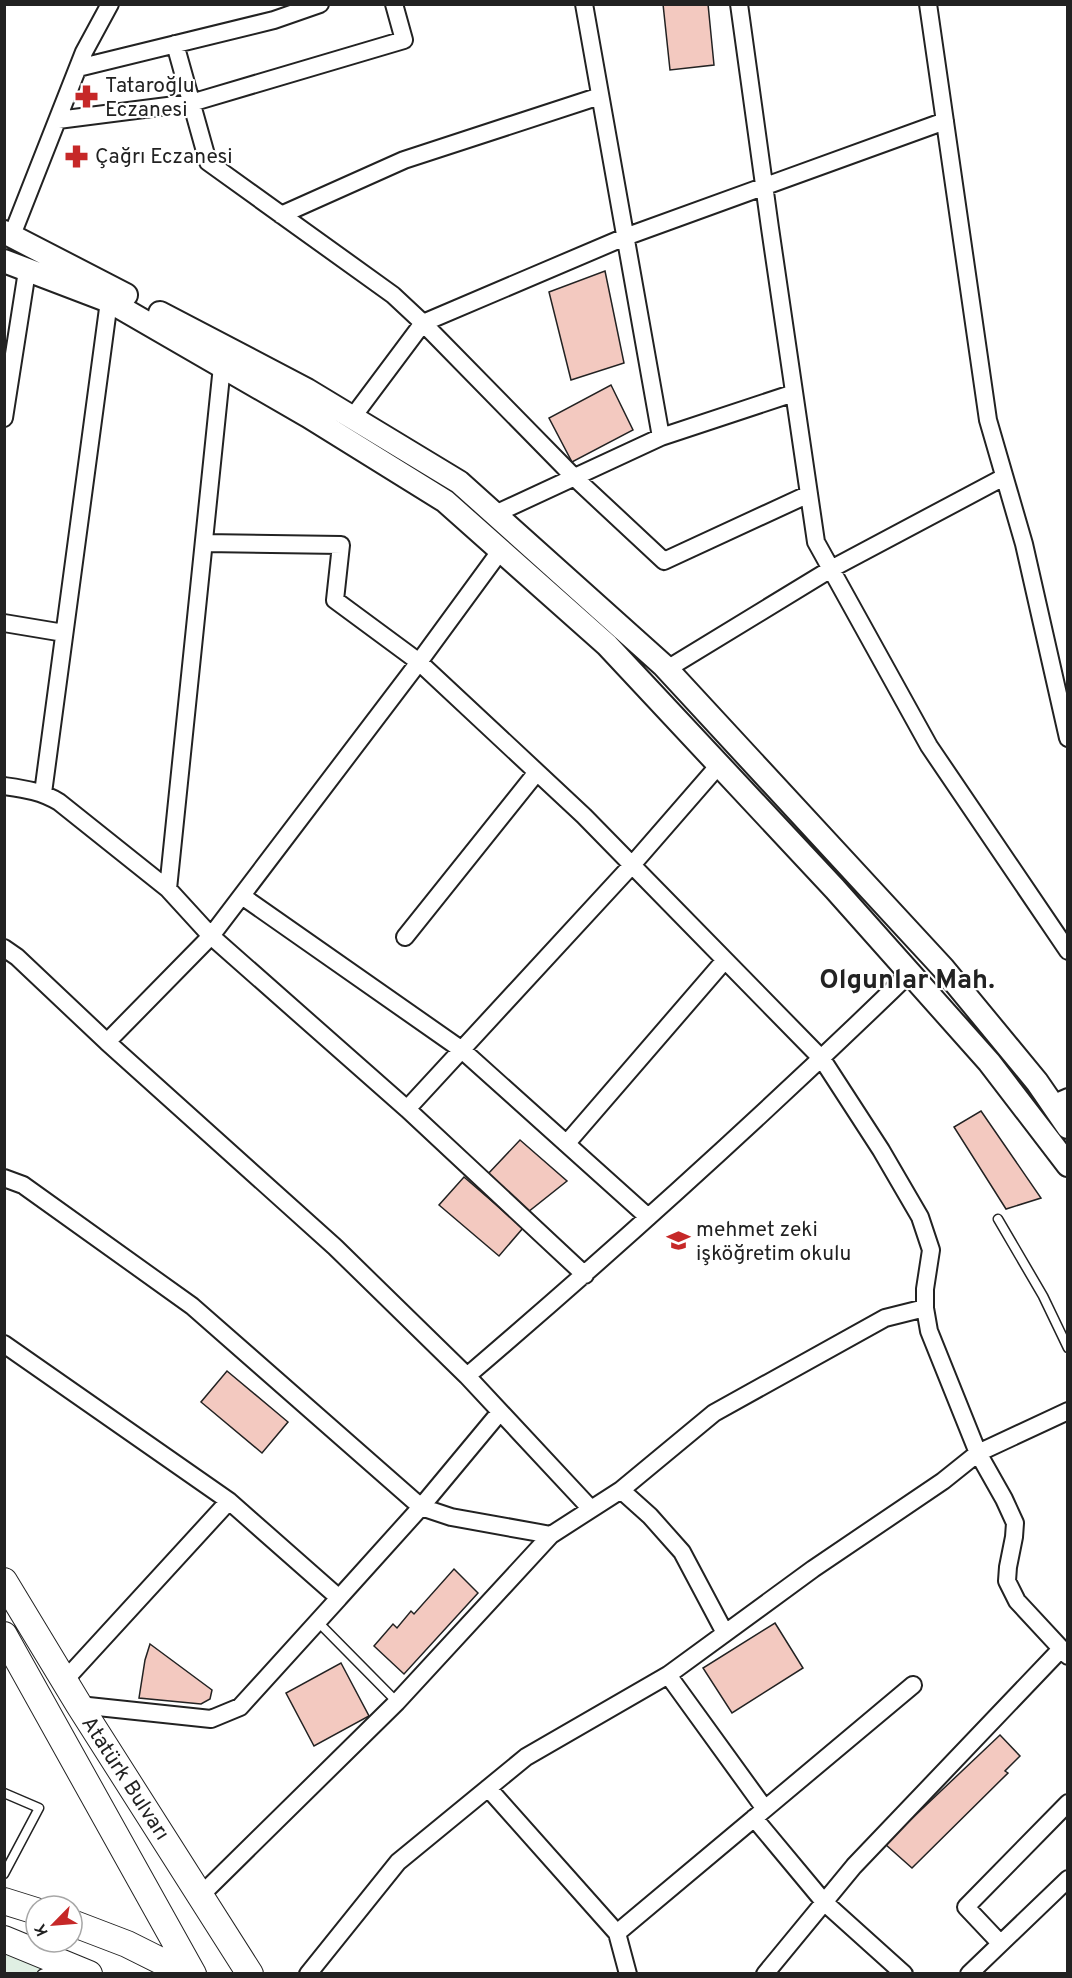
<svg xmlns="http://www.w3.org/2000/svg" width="1072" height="1978" font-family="Overpass,sans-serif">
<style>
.green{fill:#e0efe3;stroke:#6f6f6f;stroke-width:1.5}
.building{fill:#f3c9c0;stroke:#222;stroke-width:1.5}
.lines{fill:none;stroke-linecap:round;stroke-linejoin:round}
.service-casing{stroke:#222;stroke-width:11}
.minor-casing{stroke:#222;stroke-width:20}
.secondary-casing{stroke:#222;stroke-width:26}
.primary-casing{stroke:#222;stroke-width:28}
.service{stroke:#fff;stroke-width:8}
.minor{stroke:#fff;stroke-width:16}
.secondary{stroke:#fff;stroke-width:22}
.primary{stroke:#fff;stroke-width:26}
.labels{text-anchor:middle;stroke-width:4.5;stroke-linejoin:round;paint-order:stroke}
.poi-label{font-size:21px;fill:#222;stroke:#fff;text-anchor:start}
.street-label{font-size:21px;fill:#222;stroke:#fff}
.district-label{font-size:27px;font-weight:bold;fill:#222;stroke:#fff}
</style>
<rect width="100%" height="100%" fill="#fff"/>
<!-- green -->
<path class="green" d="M 5,1946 L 67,1974 L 5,1974 Z"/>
<!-- building -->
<path class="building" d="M 663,4 L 708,4 L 714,65 L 670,70 Z
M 605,271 L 624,363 L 571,380 L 549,292 Z
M 611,385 L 633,430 L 572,462 L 549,418 Z
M 981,1111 L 1041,1198 L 1006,1209 L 954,1127 Z
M 520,1140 L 567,1181 L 528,1212 L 487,1175 Z
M 464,1177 L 523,1228 L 499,1256 L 439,1205 Z
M 227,1371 L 288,1422 L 262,1453 L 201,1402 Z
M 454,1569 L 478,1593 L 404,1674 L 374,1646 L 393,1624 L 397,1628 L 411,1611 L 414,1614 Z
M 775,1623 L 803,1668 L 732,1713 L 703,1668 Z
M 150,1644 L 212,1690 L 210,1699 L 201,1704 L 139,1698 L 145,1660 Z
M 341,1663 L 369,1716 L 314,1746 L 286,1693 Z
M 1000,1735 L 1020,1756 L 1005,1771 L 1008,1773 L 912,1868 L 885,1844 Z"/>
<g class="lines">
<defs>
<path id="service" d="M 998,1219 L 1043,1296 L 1068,1348
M 318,1622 L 397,1702
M 4,1793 L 39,1808 L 4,1874
M 42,1974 L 58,1967"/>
<path id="minor" d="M 739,4 L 770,228 L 816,542 L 929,746 L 1068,951
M 928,4 L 988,420 L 1024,544 L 1068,738
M 175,44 L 208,162 L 393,295 L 423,323 L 575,478 L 664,561 L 809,494
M 78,68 L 274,20 L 320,4
M 58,120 L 191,103 L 404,40 L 394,4
M 281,215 L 404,160 L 600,96
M 12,235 L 84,52 L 110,4
M 4,418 L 27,271
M 352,418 L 423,323 L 625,237 L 945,121
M 661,437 L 794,393
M 495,514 L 661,437 L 584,4
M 204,543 L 341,545 L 335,600 L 419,662 L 584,816 L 822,1059 L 881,1150 L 920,1217 L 931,1250 L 925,1289 L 925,1308 L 929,1331 L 978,1453 L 1004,1499 L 1015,1523 L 1014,1537 L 1008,1567 L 1007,1581 L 1017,1601 L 1068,1656
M 4,623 L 64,633
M 667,669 L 831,569 L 1004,477
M 4,786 C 25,789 41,791 59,802 L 168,889 L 211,936 L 407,1109 L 585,1275
M 43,793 L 109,301
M 168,889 L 222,366
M 242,896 L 462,1050 L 648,1217
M 405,937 L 537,772
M 4,948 L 17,957 L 107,1042 L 335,1247 L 467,1376 L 591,1509
M 107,1042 L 211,936 L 419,662 L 501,550
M 1052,1104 L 1068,1097
M 407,1109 L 632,865 L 719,765
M 567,1143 L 725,960
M 4,1178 L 23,1185 L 192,1306 L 421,1507 L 451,1517 L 551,1535 L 621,1490 L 714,1413 L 885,1318 L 925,1308
M 4,1344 L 229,1501 L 339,1598 L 240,1707 L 211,1719 L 79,1705
M 467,1376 C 619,1246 767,1112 910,973
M 621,1490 L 650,1516 L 682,1552 L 725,1633
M 339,1598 L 421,1507 L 500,1412
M 668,1675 L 765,1809
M 64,1681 L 229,1501
M 488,1788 L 617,1933 L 628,1974
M 754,1818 L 824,1902 L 904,1974
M 201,1895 L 397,1702 L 551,1535
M 617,1933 L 913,1685
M 1000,1943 L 966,1907 L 1068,1803
M 308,1974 L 398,1862 L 526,1757 L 668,1675 L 813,1569 L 943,1481 L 978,1453 L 1068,1411
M 765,1974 L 854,1866 L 1061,1649
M 969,1974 L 1068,1879"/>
<path id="secondary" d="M 4,232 L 126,295
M 4,261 L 109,301 L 308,416 L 445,501 L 607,645 L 835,889 L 989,1062 L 1068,1165
M 160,313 L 307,390 L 459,482 L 663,665 L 943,968 L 1037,1082 L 1068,1127"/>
<path id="primary" d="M 4,1581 L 79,1705 L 250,1974
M 4,1635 L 193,1974
M 4,1901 L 36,1911
M 72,1923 L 127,1944 L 187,1974
M 4,1939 L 89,1974"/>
</defs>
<!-- service casing -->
<use href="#service" class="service-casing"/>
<!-- minor casing -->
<use href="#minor" class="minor-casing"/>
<!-- secondary casing -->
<use href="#secondary" class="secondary-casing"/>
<!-- primary casing -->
<use href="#primary" class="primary-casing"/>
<!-- service -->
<use href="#service" class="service"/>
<!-- minor -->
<use href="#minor" class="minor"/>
<!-- secondary -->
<use href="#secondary" class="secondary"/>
<!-- primary -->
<use href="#primary" class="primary"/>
</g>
<!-- icons -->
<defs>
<symbol id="pharmacy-bare" viewBox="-9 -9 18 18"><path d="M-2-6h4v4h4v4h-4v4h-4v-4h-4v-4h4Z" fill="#c62828" stroke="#fff" stroke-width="2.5" paint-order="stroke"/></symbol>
<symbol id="school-bare" viewBox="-9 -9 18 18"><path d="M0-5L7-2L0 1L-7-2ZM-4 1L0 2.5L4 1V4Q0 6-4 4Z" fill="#c62828" stroke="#fff" stroke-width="2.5" paint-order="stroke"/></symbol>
</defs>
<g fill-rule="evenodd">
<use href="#pharmacy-bare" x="70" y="80" width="33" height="33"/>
<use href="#pharmacy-bare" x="60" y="140" width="33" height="33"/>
<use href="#school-bare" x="662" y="1224" width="33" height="33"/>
</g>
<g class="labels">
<!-- poi labels -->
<g class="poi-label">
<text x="105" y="92">Tataroğlu<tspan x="105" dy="24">Eczanesi</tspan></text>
<text x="95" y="163">Çağrı Eczanesi</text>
<text x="696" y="1236">mehmet zeki<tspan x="696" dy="24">işköğretim okulu</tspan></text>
</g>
<!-- street labels -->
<g class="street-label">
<text transform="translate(126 1778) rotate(57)" y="7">Atatürk Bulvarı</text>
</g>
<!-- district labels -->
<g class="district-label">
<text x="907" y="988">Olgunlar Mah.</text>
</g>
</g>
<!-- border -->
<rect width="1072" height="1978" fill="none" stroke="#222222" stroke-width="12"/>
<!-- north arrow -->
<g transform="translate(54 1924) rotate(245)"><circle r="28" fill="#ffffff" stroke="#a7a7a7" stroke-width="1.5"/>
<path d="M0-4.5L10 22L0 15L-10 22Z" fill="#c62828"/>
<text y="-9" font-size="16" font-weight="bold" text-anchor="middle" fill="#222222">K</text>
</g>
</svg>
